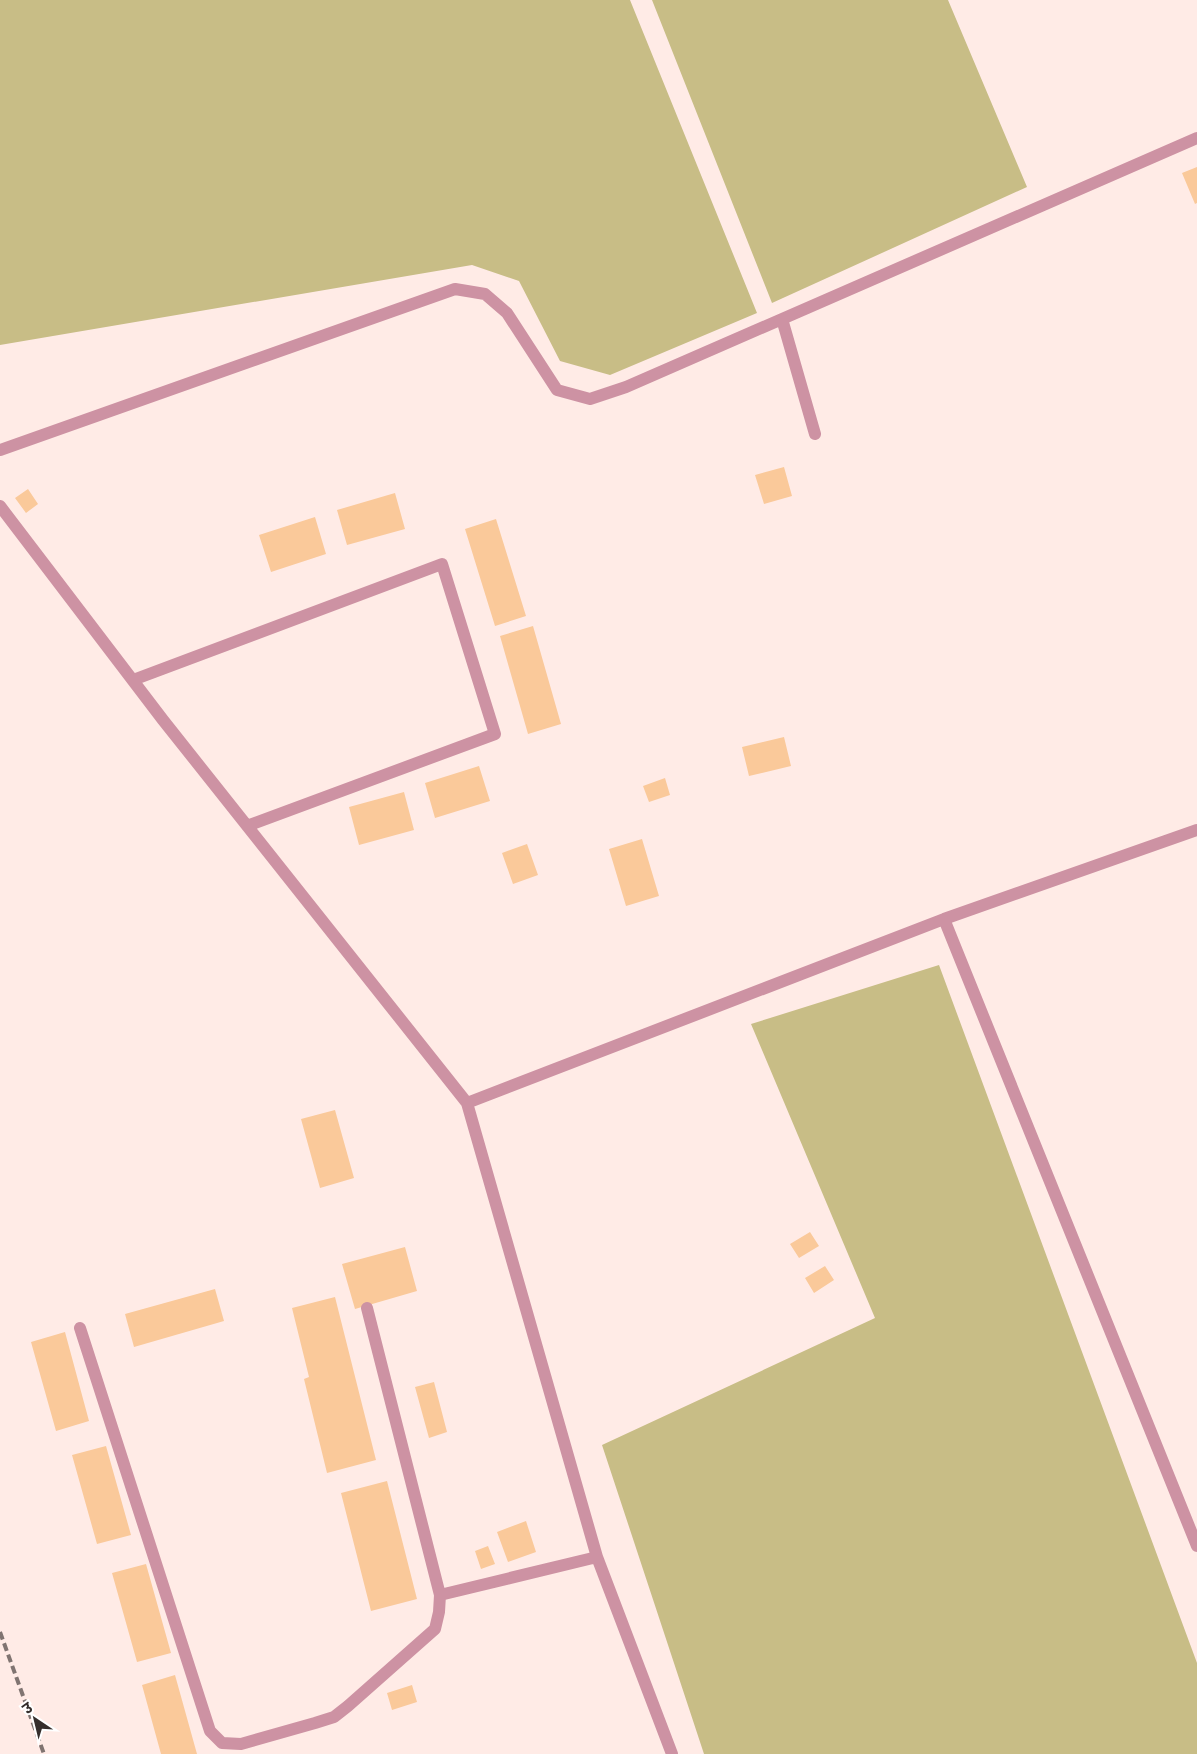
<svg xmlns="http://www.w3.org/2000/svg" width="1197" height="1754" font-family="Poppins,'Noto Sans Devanagari',sans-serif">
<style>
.green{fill:#c8bd86}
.building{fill:#fac99a}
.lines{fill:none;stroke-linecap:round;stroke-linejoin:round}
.minor{stroke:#cd92a3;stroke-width:12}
.rail{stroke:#807471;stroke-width:4;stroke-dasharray:8 4;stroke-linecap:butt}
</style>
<rect width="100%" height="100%" fill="#ffebe6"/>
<!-- green -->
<path class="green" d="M 0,0 L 630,0 L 757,313 L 610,375 L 560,361 L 519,281 L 472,265 L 0,345 Z
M 652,0 L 948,0 L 1027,187 L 772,303 Z
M 939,965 L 1197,1663 L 1197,1754 L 704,1754 L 602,1445 L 875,1318 L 751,1024 Z"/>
<!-- building -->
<path class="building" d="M 1197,167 L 1197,203 L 1195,204 L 1182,173 Z
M 784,467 L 792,496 L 764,504 L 755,475 Z
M 28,489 L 38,504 L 26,513 L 15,498 Z
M 395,493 L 405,529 L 347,545 L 337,510 Z
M 315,517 L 326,554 L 271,572 L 259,535 Z
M 496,519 L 526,616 L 495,626 L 465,529 Z
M 533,626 L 561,724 L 528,734 L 500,636 Z
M 784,737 L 791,766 L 749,776 L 742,747 Z
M 479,766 L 490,801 L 435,818 L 425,783 Z
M 665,778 L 670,795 L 649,802 L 643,786 Z
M 404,792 L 414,830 L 359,845 L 349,807 Z
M 642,839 L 659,896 L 626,906 L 609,849 Z
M 527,844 L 538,875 L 513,884 L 502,853 Z
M 335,1110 L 354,1178 L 320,1188 L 301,1119 Z
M 810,1232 L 819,1246 L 799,1258 L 790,1244 Z
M 405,1247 L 417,1291 L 355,1309 L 342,1264 Z
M 825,1266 L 834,1280 L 814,1293 L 805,1278 Z
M 215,1289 L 224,1321 L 134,1347 L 125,1314 Z
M 335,1297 L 376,1460 L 327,1473 L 304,1379 L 309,1377 L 292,1308 Z
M 65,1332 L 89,1421 L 56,1431 L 31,1342 Z
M 434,1382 L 447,1432 L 429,1438 L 415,1387 Z
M 106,1446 L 131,1535 L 97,1544 L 72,1455 Z
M 387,1481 L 417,1599 L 371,1611 L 341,1493 Z
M 526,1521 L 536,1552 L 508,1562 L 497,1532 Z
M 488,1546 L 495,1564 L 481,1569 L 475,1551 Z
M 146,1564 L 171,1653 L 137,1662 L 112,1573 Z
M 175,1675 L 197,1754 L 161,1754 L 142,1685 Z
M 412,1685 L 417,1702 L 392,1710 L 387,1693 Z"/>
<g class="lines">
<!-- minor -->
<path class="minor" d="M 782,319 L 815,434
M 0,450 L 455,289 L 485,294 L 507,313 L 557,390 L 590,399 L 626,387 L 1197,138
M 0,506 L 163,720 L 467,1103 L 597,1557 L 672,1754
M 133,680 L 442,564 L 495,734 L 247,826
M 944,919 L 1197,1546
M 467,1103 L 944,919 L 1197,830
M 80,1328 L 210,1731 L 222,1743 L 241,1744 L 315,1723 L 334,1717 L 348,1706 L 435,1629 L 439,1612 L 440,1595 L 367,1308
M 440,1595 L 597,1557"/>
<!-- rail -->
<path class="rail" d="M 0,1632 L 44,1754"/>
</g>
<!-- north arrow -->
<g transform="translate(35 1719) rotate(325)" stroke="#ffffff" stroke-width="4" paint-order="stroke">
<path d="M0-4L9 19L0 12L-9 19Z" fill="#352e2c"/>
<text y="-8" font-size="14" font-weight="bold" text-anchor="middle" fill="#352e2c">उ</text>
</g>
</svg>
